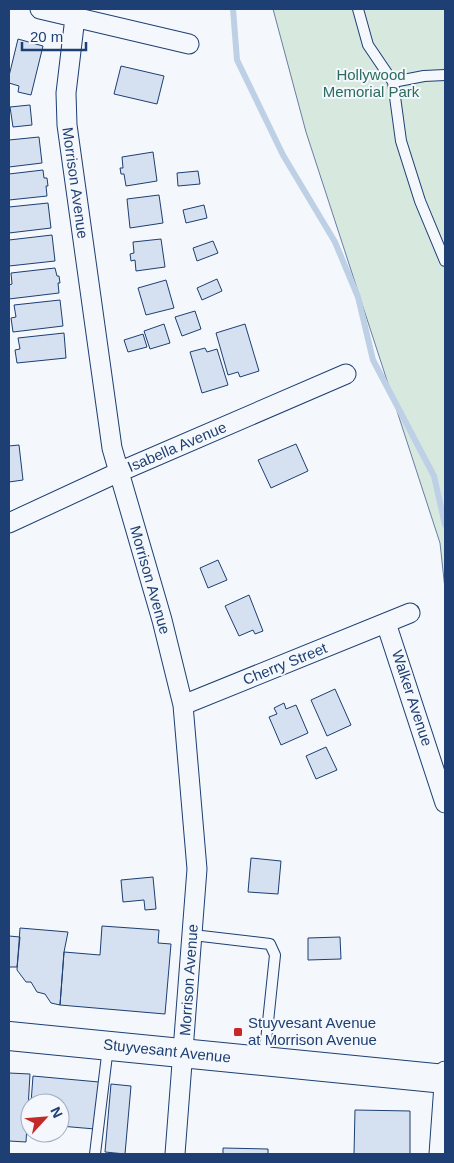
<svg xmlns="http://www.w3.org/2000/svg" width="454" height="1163" font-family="Arial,sans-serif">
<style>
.green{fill:#d7e8df;stroke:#687fa3}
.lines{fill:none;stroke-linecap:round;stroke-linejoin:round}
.stream{stroke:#bed0e5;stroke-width:6}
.building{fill:#d5e0f0;stroke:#1d3f73}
.service-casing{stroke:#1d3f73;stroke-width:12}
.minor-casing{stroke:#1d3f73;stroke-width:21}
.secondary-casing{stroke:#1d3f73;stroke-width:30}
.service{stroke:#f4f7fb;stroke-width:10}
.minor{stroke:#f4f7fb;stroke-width:19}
.secondary{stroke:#f4f7fb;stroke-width:28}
.poi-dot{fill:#c62828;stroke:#f4f7fb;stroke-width:2}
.labels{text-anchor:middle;stroke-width:4;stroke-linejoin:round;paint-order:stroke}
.park-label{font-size:15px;fill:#2c6c60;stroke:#f4f7fb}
.street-label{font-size:15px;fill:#1d3f73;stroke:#f4f7fb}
.poi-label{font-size:15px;fill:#1d3f73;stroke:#f4f7fb;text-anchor:start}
</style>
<rect width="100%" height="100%" fill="#f4f7fb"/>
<!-- green -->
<path class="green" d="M 273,9 L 445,9 L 445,589 L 440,543 L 306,132 Z"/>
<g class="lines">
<!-- stream -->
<path class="stream" d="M 233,9 L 237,60 L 283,155 L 335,242 L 358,297 L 373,360 L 434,476 L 445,525"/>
</g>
<!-- building -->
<path class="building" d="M 18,39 L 43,46 L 31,95 L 18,92 L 19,86 L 9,83 L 9,76 Z
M 121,66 L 164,76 L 157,104 L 114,94 Z
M 30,105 L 32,125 L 13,127 L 10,107 Z
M 39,137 L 42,163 L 9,167 L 9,140 Z
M 153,152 L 157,181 L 126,186 L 124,174 L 121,174 L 120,168 L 123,168 L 122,157 Z
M 43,170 L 44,178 L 47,178 L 48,186 L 46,186 L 47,196 L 9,200 L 9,174 Z
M 198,171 L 200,184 L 178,186 L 177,173 Z
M 159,195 L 163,223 L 130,228 L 127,199 Z
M 48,203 L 51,228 L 9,233 L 9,207 Z
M 204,205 L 207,218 L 186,223 L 183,210 Z
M 52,235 L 55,261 L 9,266 L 9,240 Z
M 161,239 L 165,267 L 136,271 L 135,260 L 131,261 L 130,254 L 134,253 L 133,242 Z
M 213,241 L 218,253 L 197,261 L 193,248 Z
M 55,268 L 57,276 L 59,276 L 60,283 L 58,283 L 59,293 L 9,299 L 9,285 L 12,284 L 11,273 Z
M 217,279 L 222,291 L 202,300 L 197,288 Z
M 166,280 L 174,308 L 146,315 L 138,288 Z
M 60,300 L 63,326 L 13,332 L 11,318 L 16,317 L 14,305 Z
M 195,311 L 201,329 L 182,336 L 175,317 Z
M 164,324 L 170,343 L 150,349 L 144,331 Z
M 245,324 L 259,371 L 240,377 L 238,372 L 228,375 L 216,333 Z
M 64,333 L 66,358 L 17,363 L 15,350 L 20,349 L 18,338 Z
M 143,334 L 147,347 L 128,352 L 124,340 Z
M 205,348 L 207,352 L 217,349 L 228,385 L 202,393 L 190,352 Z
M 296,444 L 308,471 L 271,488 L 258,460 Z
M 19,445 L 23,480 L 9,482 L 9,446 Z
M 218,560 L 227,580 L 208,588 L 200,568 Z
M 249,595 L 263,631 L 255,634 L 253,630 L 239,636 L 225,606 Z
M 335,689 L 351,725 L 327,736 L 311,700 Z
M 284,703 L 286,709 L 296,705 L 308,733 L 281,745 L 269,717 L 277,714 L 274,708 Z
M 326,747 L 337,770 L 316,779 L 306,756 Z
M 251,858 L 281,861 L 278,894 L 248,892 Z
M 153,877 L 156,909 L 145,910 L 144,900 L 123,902 L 121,880 Z
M 102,926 L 159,930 L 158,943 L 171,944 L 165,1014 L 60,1005 L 64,952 L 100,955 Z
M 20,928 L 68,932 L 64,952 L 60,1005 L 51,1003 L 45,994 L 37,992 L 31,982 L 26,982 L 17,970 Z
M 9,936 L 20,937 L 17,967 L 9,967 Z
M 340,937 L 341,959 L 308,960 L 308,938 Z
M 9,1073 L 30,1074 L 26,1142 L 9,1141 Z
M 33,1076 L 99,1082 L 95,1129 L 60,1126 L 60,1103 L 31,1103 Z
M 111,1084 L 131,1086 L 125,1154 L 105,1152 Z
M 355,1110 L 410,1111 L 410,1154 L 354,1154 Z
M 223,1148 L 268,1149 L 268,1154 L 223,1154 Z"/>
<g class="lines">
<defs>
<path id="service" d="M 358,9 L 368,45 L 393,82 L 424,76 L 445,75
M 393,82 L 401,141 L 420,201 L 445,261
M 193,935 L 270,944 L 275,955 L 264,1060
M 95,1154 L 108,1047"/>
<path id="minor" d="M 40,9 L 189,44
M 76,9 L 66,93 L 67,125 L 112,448 L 162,620 L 183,705 L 197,869 L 175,1154
M 9,523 L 119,472 L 346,374
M 386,623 L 445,803
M 183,705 L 410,613
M 439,1154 L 445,1071"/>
<path id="secondary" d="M 9,1036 L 445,1079"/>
</defs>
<!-- service casing -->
<use href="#service" class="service-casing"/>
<!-- minor casing -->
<use href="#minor" class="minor-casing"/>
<!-- secondary casing -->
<use href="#secondary" class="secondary-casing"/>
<!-- service -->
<use href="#service" class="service"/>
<!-- minor -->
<use href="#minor" class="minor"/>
<!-- secondary -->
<use href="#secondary" class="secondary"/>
</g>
<!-- markers -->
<rect class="poi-dot" x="233" y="1027" width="10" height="10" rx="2.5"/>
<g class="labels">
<!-- park labels -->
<g class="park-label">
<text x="371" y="80">Hollywood<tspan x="371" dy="17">Memorial Park</tspan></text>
</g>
<!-- street labels -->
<g class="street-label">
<text transform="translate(75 183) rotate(82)" y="5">Morrison Avenue</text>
<text transform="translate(177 447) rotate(-23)" y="5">Isabella Avenue</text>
<text transform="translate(150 580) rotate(74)" y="5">Morrison Avenue</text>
<text transform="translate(285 664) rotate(-22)" y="5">Cherry Street</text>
<text transform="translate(412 698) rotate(72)" y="5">Walker Avenue</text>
<text transform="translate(189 980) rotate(-86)" y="5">Morrison Avenue</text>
<text transform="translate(167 1051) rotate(6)" y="5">Stuyvesant Avenue</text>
</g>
<!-- poi labels -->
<g class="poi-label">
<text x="248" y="1028">Stuyvesant Avenue<tspan x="248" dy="17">at Morrison Avenue</tspan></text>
</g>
</g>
<!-- border -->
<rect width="454" height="1163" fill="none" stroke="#1d3f73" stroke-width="20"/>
<!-- north arrow -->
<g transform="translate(45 1118) rotate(64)"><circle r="24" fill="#f4f7fb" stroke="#9eadc5"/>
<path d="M0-4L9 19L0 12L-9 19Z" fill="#c62828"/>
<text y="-8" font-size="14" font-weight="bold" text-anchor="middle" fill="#1d3f73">N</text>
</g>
<!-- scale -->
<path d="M22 42v8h64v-8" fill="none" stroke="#1d3f73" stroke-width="2.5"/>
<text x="30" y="42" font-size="15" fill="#1d3f73" stroke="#f4f7fb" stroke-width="4" paint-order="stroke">20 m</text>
</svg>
